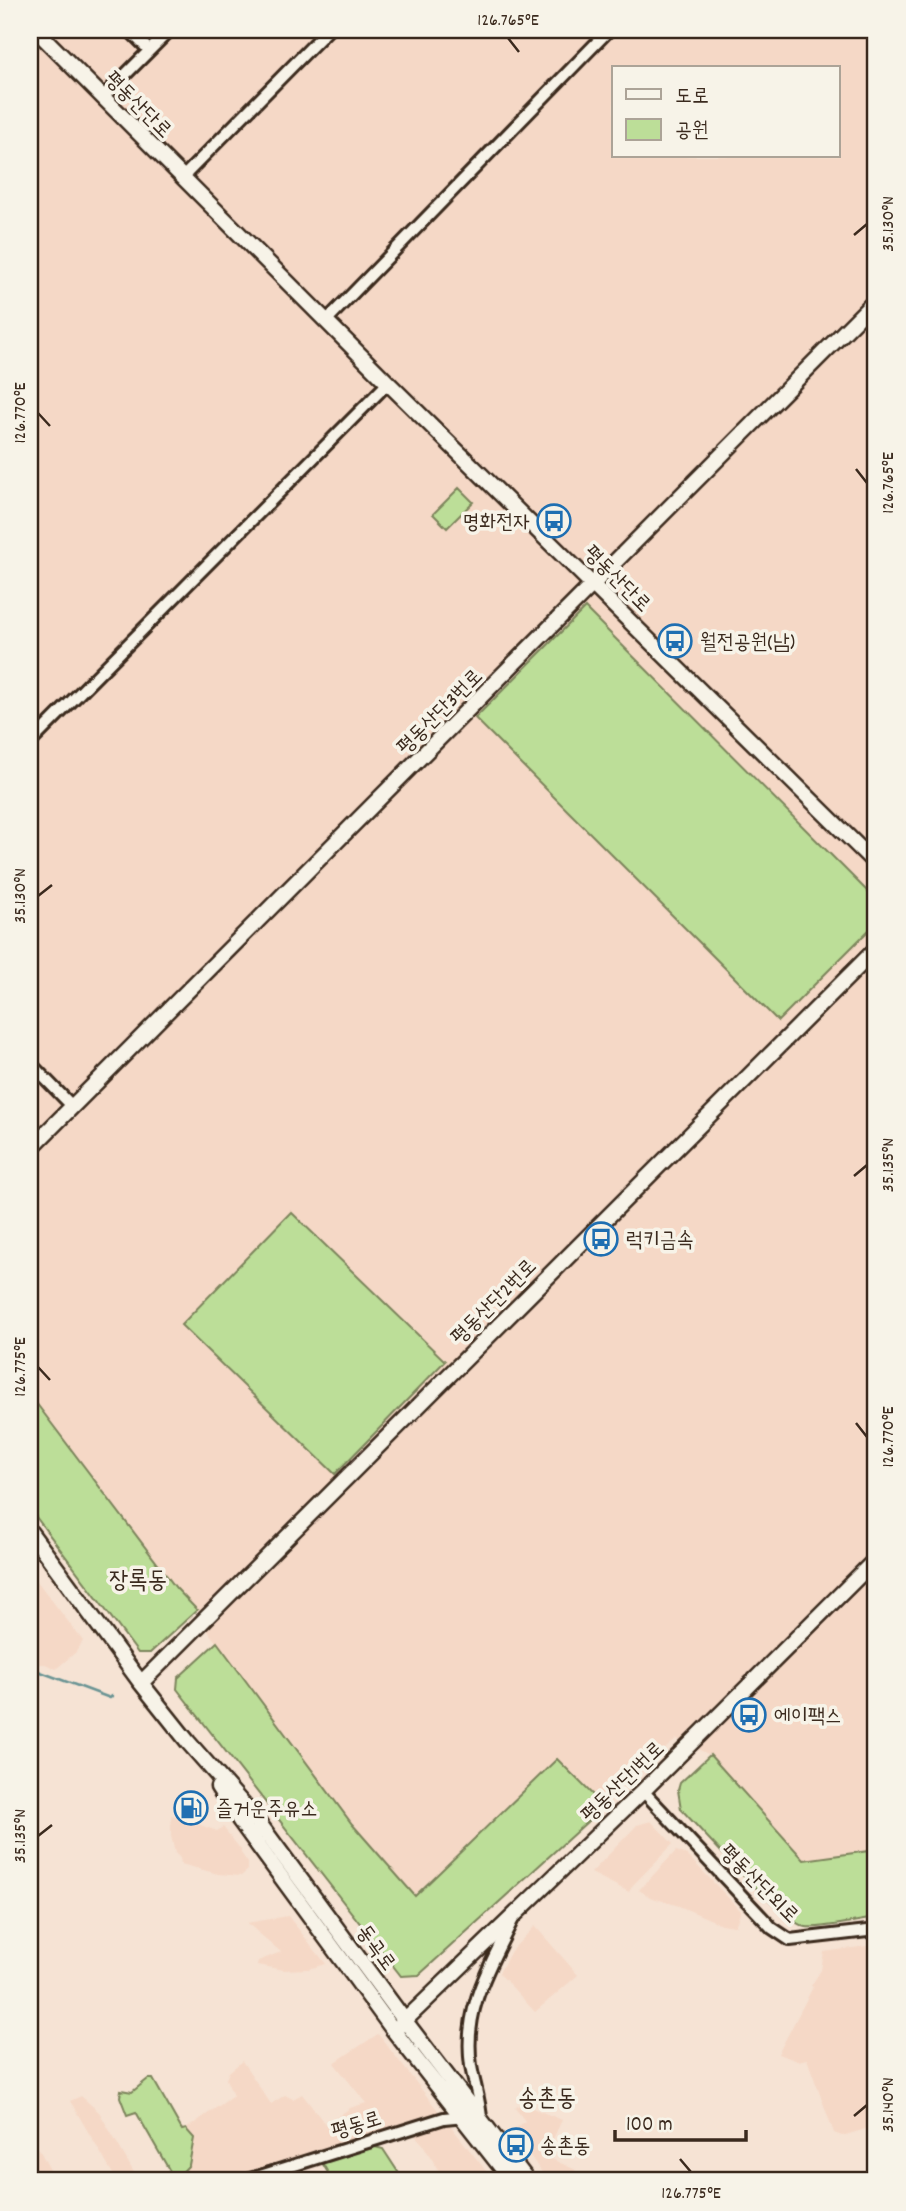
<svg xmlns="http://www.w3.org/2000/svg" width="906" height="2211" font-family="Dekko,'Poor Story',sans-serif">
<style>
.built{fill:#f5d8c6;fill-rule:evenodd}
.green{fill:#bcde98;stroke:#7c845b;stroke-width:2}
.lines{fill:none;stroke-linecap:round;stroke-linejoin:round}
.stream{stroke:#6a9494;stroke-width:2.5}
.street-casing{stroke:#3b2a1e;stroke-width:16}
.secondary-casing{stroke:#3b2a1e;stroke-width:19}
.street{stroke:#f7f3e8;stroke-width:10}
.secondary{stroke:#f7f3e8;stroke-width:14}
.ticks{fill:none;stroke:#3b2a1e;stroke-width:2.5}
.labels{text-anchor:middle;stroke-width:7;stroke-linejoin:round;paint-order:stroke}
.street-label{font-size:21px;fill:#3b2a1e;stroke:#f7f3e8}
.poi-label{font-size:21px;fill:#3b2a1e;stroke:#f7f3e8;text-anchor:start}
.quarter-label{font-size:24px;fill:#3b2a1e;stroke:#f7f3e8}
.neatline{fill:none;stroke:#3b2a1e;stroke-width:2.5}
.ticks-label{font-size:18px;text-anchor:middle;fill:#3b2a1e}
</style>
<rect width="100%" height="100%" fill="#f6e3d4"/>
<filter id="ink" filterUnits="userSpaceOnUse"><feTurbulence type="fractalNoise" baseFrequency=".0143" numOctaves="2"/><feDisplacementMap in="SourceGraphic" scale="14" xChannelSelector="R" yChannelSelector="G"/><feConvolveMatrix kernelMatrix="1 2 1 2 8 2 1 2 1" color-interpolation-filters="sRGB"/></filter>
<g filter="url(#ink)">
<!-- built -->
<path class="built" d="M 30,30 L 876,30 L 876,1850 L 804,1860 L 710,1755 L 677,1739 L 600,1802 L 557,1760 L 415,1897 L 352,1824 L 210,1634 L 197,1610 L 176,1588 L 30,1395 ZM 614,68 L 838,68 L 838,156 L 614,156 Z
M 30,1572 L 83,1641 L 76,1652 L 56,1669 L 45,1664 L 34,1664 L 30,1662 Z
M 171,1815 L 190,1819 L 192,1822 L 217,1831 L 223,1827 L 241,1850 L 241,1853 L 248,1863 L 248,1870 L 241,1876 L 218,1874 L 181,1864 L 180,1858 L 175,1853 L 171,1836 Z
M 651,1821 L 673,1844 L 633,1885 L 629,1892 L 591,1873 L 637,1825 Z
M 676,1851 L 687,1855 L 741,1911 L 735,1926 L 721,1924 L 679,1906 L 650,1897 L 639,1890 Z
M 288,1916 L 326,1964 L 308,1969 L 283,1970 L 257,1965 L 258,1961 L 281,1952 L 247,1923 Z
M 535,1926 L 578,1975 L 535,2012 L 499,1973 L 511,1951 Z
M 867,1946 L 876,1985 L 876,2126 L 842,2136 L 834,2133 L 807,2059 L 798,2061 L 778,2054 L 813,1987 L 811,1986 L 821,1970 L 824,1952 Z
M 378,2034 L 440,2113 L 234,2181 L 175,2181 L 189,2165 L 192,2154 L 194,2138 L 186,2129 L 233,2096 L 226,2079 L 229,2072 L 242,2061 L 271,2104 L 285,2095 L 293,2099 L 302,2094 L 326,2125 L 350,2108 L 366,2103 L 334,2063 Z
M 81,2096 L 99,2112 L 139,2181 L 117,2181 L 70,2101 Z
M 523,2102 L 532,2108 L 562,2120 L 545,2156 L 576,2170 L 570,2177 L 554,2179 L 545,2177 L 512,2130 L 525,2121 L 515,2108 Z
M 446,2120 L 494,2181 L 445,2181 L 422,2143 L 411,2131 Z
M 30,2141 L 40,2151 L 50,2170 L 47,2178 L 49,2181 L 38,2181 L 30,2175 Z"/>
<!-- green -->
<path class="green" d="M 459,488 L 473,502 L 447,528 L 433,514 Z
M 585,608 L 876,900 L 876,923 L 778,1021 L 475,718 Z
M 291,1212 L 445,1361 L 335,1474 L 181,1325 Z
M 30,1395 L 176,1588 L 197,1610 L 150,1653 L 138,1653 L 30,1509 Z
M 217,1642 L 352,1824 L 415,1896 L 557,1759 L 600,1802 L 599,1811 L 419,1975 L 401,1976 L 177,1689 L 178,1678 Z
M 710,1755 L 804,1860 L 876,1850 L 876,1918 C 859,1920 822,1929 806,1927 C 786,1925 700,1829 681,1809 L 678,1790 L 680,1783 Z
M 148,2079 L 153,2079 L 182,2130 L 186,2129 L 194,2138 L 189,2165 L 175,2180 L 136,2112 L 127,2115 L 120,2097 L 121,2090 L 132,2092 Z
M 368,2145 L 383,2149 L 400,2175 L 399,2180 L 333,2181 L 321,2161 Z"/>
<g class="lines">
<!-- stream -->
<path class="stream" d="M 30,1668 L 110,1698 L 112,1696"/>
<defs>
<path id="street" d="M 129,30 L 149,50
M 102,98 L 170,30
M 183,177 L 328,30
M 326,321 L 609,30
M 30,743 L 388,383
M 30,1063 L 72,1106
M 643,1791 L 772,1928 L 790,1940 L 876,1930
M 481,2119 C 480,2100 474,2084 471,2066 C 463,2010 488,1969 512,1921
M 244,2181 L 444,2118 L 465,2116"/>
<path id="secondary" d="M 36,30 L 388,383 L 876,864
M 30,1149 L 876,300
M 30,1532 L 141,1683 L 188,1742 L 256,1819 L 405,2021 L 528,2181
M 141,1683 L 876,949
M 218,1787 L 240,1821 L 394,2031 L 512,2181
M 394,2031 L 643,1791 L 876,1559"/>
</defs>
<!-- street casing -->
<use href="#street" class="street-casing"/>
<!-- secondary casing -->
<use href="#secondary" class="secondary-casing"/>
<!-- street -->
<use href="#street" class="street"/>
<!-- secondary -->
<use href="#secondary" class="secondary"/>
</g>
</g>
<!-- ticks -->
<path class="ticks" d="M 508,38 L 519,52M 854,235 L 867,224M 38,413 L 50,426M 856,469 L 867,483M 38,896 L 52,885M 854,1176 L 867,1165M 38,1367 L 50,1380M 856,1423 L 867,1437M 38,1836 L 52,1825M 854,2116 L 867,2105M 680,2159 L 691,2172"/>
<!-- icons -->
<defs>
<symbol id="bus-ring" viewBox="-11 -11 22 22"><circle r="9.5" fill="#f7f3e8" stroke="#1f6fb2" stroke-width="1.5"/><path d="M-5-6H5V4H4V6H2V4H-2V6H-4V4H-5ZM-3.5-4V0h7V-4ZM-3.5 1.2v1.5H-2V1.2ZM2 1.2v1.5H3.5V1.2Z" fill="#1f6fb2"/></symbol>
<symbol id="fuel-ring" viewBox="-11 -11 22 22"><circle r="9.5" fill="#f7f3e8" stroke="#1f6fb2" stroke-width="1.5"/><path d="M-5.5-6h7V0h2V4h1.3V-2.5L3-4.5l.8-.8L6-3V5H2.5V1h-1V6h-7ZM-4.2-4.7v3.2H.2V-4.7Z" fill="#1f6fb2"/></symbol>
</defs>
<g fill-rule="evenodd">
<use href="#bus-ring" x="535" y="502" width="38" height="38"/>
<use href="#bus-ring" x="656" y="622" width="38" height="38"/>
<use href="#bus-ring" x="582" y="1220" width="38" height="38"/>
<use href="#bus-ring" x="730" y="1696" width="38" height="38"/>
<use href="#fuel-ring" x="172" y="1789" width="38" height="38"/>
<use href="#bus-ring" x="497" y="2126" width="38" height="38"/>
</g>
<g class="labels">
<!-- street labels -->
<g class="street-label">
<text transform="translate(139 104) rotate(45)" y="7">평동산단로</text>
<text transform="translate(618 578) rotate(45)" y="7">평동산단로</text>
<text transform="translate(439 711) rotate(-45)" y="7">평동산단3번로</text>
<text transform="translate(493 1301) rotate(-45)" y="7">평동산단2번로</text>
<text transform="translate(622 1781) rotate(-44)" y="7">평동산단1번로</text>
<text transform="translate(760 1883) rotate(45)" y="7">평동산단외로</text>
<text transform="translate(377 1947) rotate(54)" y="7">동곡로</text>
<text transform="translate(356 2124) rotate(-17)" y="7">평동로</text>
</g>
<!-- poi labels -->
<g class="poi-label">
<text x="530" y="528" text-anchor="end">명화전자</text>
<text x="700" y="648">월전공원(남)</text>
<text x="626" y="1246">럭키금속</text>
<text x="774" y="1722">에이팩스</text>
<text x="216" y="1815">즐거운주유소</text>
<text x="540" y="2152">송촌동</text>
</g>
<!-- quarter labels -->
<g class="quarter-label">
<text x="138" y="1587">장록동</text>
<text x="547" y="2105">송촌동</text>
</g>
</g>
<!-- margin -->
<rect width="906" height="2211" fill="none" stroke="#f7f3e8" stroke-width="77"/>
<!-- legend -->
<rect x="612" y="66" width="228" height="91" fill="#f7f3e8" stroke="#aca397" stroke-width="2"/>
<rect x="626" y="89" width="35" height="10" fill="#f7f3e8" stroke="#aca397" stroke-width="2"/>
<text x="675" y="102" font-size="21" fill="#3b2a1e">도로</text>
<rect x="626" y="119" width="35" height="21" fill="#bcde98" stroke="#aca397" stroke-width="2"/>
<text x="675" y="136" font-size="21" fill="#3b2a1e">공원</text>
<!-- scale -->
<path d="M615 2130v10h131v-10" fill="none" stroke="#3b2a1e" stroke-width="3.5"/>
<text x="626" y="2130" font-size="21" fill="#3b2a1e" stroke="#f7f3e8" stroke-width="5" paint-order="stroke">100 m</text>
<rect x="38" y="38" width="829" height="2134" class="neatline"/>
<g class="ticks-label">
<text x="508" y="25">126.765°E</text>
<text transform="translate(887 224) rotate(-90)" y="6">35.130°N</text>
<text transform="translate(19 413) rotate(-90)" y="6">126.770°E</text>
<text transform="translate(887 483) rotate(-90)" y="6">126.765°E</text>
<text transform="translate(19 896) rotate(-90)" y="6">35.130°N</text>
<text transform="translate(887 1165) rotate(-90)" y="6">35.135°N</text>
<text transform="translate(19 1367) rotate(-90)" y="6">126.775°E</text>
<text transform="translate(887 1437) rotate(-90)" y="6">126.770°E</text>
<text transform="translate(19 1836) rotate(-90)" y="6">35.135°N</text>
<text transform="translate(887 2105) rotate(-90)" y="6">35.140°N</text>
<text x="691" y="2198">126.775°E</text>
</g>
</svg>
